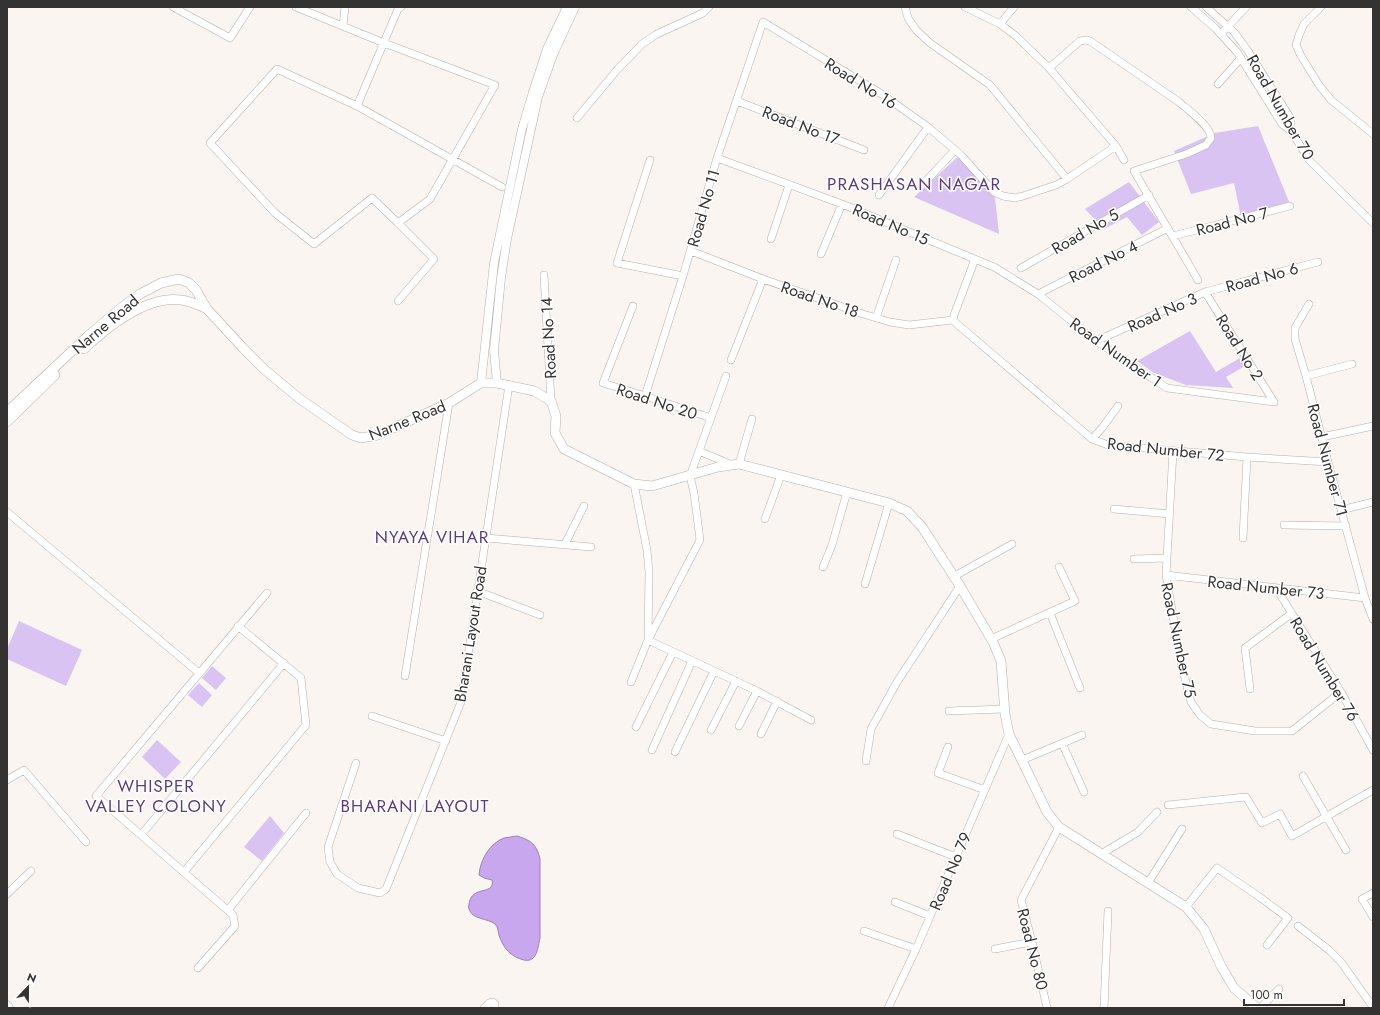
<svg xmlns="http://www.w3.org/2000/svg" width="1380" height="1015" font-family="Jost,sans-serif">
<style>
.green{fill:#d8c3f2}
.water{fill:#c8a7ef;stroke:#9c84b6}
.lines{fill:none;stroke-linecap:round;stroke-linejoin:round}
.minor-casing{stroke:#b5b0ac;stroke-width:8}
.tertiary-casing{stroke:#b5b0ac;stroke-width:9}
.secondary-casing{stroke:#b5b0ac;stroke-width:10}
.primary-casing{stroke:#b5b0ac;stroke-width:11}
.minor{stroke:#fff;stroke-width:7}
.tertiary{stroke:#fff;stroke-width:8}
.secondary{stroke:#fff;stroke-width:9}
.primary{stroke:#fff;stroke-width:10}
.labels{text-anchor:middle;stroke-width:3;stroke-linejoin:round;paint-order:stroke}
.street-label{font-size:16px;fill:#343331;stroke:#fff}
.neighbourhood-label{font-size:17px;letter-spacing:1px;fill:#5a3d79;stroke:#fff}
</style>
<rect width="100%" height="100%" fill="#faf5f0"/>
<!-- green -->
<path class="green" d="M 1258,126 L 1290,204 L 1241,217 L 1234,183 L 1191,194 L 1174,151 L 1215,133 Z
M 962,153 L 994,189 L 999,234 L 914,197 Z
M 1129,182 L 1159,222 L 1142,235 L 1127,217 L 1104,229 L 1085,209 Z
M 1190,331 L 1216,372 L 1240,358 L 1245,366 L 1226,377 L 1233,388 L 1186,385 L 1154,373 L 1137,361 Z
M 19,621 L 82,650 L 66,686 L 7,659 L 7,649 Z
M 212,666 L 226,678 L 216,690 L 202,678 Z
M 199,683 L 212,695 L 202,707 L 188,695 Z
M 157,740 L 181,762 L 165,779 L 142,757 Z
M 270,816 L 284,833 L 262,861 L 244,847 Z"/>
<!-- water -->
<path class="water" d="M 517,836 C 531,840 537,845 540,859 L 540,938 C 538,947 537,963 524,960 C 511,957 503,948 499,935 C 498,931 498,927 495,924 C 488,918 472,920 469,909 C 468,907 469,903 470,900 C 475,886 495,895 492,880 L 484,878 L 479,875 C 480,860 490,843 504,838 C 508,837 513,837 517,836 Z"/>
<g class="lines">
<defs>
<path id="minor" d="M 173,7 L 230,38 L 250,7
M 296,7 L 384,43 L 495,85 L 430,199 L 398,223 L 434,259 L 398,301
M 905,7 L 908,18 L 916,30 L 930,43 L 990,85 L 1067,179
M 965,7 L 1000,24 L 1016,36 L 1049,68 L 1116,146 L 1124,160
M 1191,7 L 1215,28 L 1237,52 L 1282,124 L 1291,131
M 1206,7 L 1234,32 L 1248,51 L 1291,119 L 1291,131 L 1310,161 L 1373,223
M 1321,7 L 1304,24 L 1299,35 L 1296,45 L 1301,56 L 1319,85 L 1331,100 L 1373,134
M 1000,24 L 1014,7
M 343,26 L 345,7
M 1221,34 L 1246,7
M 1049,68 L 1080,41 L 1086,40 L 1090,41 L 1179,102 C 1188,110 1211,126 1211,138 L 1206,145 L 1186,154 L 1134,171 L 1198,280
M 1218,84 L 1241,58
M 737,101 L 864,150
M 357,106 L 398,9 L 401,7
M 577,118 L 617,70 L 642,44 L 657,34 L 703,13 L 709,7
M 717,158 L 842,204 L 994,267 L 1038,294 L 1096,341 L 1167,388 L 1274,402
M 650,160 L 617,263 L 683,276
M 925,182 L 955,150
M 879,195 L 928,127
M 398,223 L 372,198 L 314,244 L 275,213 L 210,143 L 277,69 L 357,106 L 502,187
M 1173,236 L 1290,206
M 771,239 L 789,185
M 691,251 L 763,279 L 863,314 L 890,322 L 909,325 L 953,320
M 821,254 L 842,204
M 1021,268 L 1149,195
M 544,275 L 551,401
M 1205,292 L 1274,402
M 1038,294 L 1168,228
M 1309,304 L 1295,328 L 1295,339 L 1306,376 L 1328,462 L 1365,598 L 1373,619
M 633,306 L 603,383 L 645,396 L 711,418
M 876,318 L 896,260
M 953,320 L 957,324 L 1092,439 L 1108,445 L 1247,457 L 1328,462
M 953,320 L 954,315 L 975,259
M 1096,341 L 1205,292 L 1318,262
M 731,360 L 763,279
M 1306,376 L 1352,364
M 645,396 L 683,276 L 717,158 L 763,22 L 880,93 L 928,127 L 961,155 L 994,192 L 1003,196 L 1015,198 L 1023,196 L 1056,185 L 1067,179 L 1116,146
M 1322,437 L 1373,426
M 1092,439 L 1102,428 L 1118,406
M 699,451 L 732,465
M 1173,452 L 1166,575 L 1181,663 L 1191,702 L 1200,715 L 1211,724 L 1255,731 L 1292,731 L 1341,692
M 739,464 L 752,419
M 634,484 L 647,550 L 649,572 L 648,638
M 1114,509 L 1170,514
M 1341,510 L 1373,502
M 7,512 L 199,673
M 765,519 L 781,475
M 1284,525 L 1346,526
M 486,538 L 591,547
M 1243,538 L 1247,457
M 565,544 L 584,506
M 1134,559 L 1167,558
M 823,567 L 832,545 L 847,492
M 1166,575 L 1365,598
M 953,577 L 1012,544
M 865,584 L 889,503
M 1276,588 L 1341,692 L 1373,750
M 477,591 L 540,615
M 1050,613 L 1080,688
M 991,639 L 1075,601 L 1059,567
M 648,640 L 757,691 L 811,720
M 405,676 L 449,403
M 631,682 L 648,640 L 700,540 L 694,493 L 690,476 L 726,376
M 1250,689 L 1245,648 L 1291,614
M 949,711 L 1004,709
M 372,716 L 446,741
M 739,726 L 757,691
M 636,727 L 673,652
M 711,730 L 736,681
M 761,734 L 777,701
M 1062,743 L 1084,792
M 948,747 L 938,773 L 985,790
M 652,750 L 692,661
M 675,752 L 714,671
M 1022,760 L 1082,735
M 866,761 L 871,729 L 897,682 L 960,586
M 356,763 L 328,847 L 330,862 L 337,874 L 358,888 L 380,893 L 386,889 L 461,702 L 509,385
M 1303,776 L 1346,850
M 7,780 L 24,770 L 86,842
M 1168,805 L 1246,797 L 1262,823 L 1280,814 L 1292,836 L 1373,790
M 897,834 L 956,857
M 141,835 L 284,663
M 1101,854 L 1138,832 L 1157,812
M 184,872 L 306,725 L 301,678 L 238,626
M 1148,883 L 1182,829
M 1373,893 L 1362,899 L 1373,917
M 7,894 L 31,871
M 895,902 L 930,916
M 1186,907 L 1217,868 L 1261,898 L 1288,918 L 1267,945
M 228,910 L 306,813
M 1298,926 L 1329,950 L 1341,962 L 1373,1007
M 864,931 L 916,949
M 995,949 L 1032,942
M 198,968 L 235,926 L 233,915 L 96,796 L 267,593
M 484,1008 L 489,1003 L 493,1002 L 495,1004 L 495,1008
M 888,1008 L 916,949 L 1009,734
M 1047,1008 L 1032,942 L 1021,900 L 1059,827
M 1104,1008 L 1108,911
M 1260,1008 L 1279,989"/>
<path id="tertiary" d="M 481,383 L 494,263 L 522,129 L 533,92 L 547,49 L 567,7
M 497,383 L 494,350 L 501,278 L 507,239 L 538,97 L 553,55 L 575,7"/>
<path id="secondary" d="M 84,349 C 107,327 147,295 181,300 C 190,301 199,305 207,309
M 7,412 L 88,336 L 122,307 L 140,294 L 161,283 L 179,279 L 189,283 L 196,290 L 207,309 L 243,348 L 265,370 L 300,399 L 352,435 L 361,438 L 378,435 L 449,403 L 481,383 L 497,383 L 534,391 L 551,401 L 556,416 L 555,433 L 564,449 L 634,484 L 652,486 L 718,467 L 739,464 L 889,503 L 907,511 L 922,527 L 960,586 L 993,642 L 1001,661 L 1005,714 L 1009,734 L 1047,812 L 1059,827 L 1186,907 L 1204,929 L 1221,966 L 1234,988 L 1257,1008
M 7,422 L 55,375"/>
<path id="primary" d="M 7,1006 L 8,1008"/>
</defs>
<!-- minor casing -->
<use href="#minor" class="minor-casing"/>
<!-- tertiary casing -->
<use href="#tertiary" class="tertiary-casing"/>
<!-- secondary casing -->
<use href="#secondary" class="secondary-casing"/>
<!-- primary casing -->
<use href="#primary" class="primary-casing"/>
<!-- minor -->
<use href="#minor" class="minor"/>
<!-- tertiary -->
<use href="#tertiary" class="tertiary"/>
<!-- secondary -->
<use href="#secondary" class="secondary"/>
<!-- primary -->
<use href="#primary" class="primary"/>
</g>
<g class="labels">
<!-- street labels -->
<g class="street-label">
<text transform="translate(861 83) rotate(32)" y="6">Road No 16</text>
<text transform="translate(1281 107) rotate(60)" y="6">Road Number 70</text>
<text transform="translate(801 125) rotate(21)" y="6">Road No 17</text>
<text transform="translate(703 208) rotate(-74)" y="6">Road No 11</text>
<text transform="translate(1232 221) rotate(-14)" y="6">Road No 7</text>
<text transform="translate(891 224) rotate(23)" y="6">Road No 15</text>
<text transform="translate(1085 231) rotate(-30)" y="6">Road No 5</text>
<text transform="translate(1103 261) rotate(-27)" y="6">Road No 4</text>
<text transform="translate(1262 277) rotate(-15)" y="6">Road No 6</text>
<text transform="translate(820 299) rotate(19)" y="6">Road No 18</text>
<text transform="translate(1162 312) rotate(-24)" y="6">Road No 3</text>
<text transform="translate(105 324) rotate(-40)" y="6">Narne Road</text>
<text transform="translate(548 338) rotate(-93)" y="6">Road No 14</text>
<text transform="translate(1240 347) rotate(58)" y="6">Road No 2</text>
<text transform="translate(1116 352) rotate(35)" y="6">Road Number 1</text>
<text transform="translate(657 401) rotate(18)" y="6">Road No 20</text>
<text transform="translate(407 420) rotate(-22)" y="6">Narne Road</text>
<text transform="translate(1166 449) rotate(6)" y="6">Road Number 72</text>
<text transform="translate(1328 460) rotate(75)" y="6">Road Number 71</text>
<text transform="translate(1266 587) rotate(6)" y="6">Road Number 73</text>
<text transform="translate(470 634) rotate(-81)" y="6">Bharani Layout Road</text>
<text transform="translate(1179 640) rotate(78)" y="6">Road Number 75</text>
<text transform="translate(1325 669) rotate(59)" y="6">Road Number 76</text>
<text transform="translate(950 871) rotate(-67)" y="6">Road No 79</text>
<text transform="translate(1033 949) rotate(76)" y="6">Road No 80</text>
</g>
<!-- neighbourhood labels -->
<g class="neighbourhood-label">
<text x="914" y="190">PRASHASAN NAGAR</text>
<text x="432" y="543">NYAYA VIHAR</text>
<text x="156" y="792">WHISPER<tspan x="156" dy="20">VALLEY COLONY</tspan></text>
<text x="415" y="812">BHARANI LAYOUT</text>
</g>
</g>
<!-- border -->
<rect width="1380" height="1015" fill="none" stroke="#343331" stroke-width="16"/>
<!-- north arrow -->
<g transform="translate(28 987) rotate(22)" stroke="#ffffff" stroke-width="3" paint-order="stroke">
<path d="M0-3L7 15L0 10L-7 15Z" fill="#343331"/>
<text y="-6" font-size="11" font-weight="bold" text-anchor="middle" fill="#343331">N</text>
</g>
<!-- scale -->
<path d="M1244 999v6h100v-6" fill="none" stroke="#343331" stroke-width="2"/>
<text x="1250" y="999" font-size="12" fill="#343331" stroke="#ffffff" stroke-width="3" paint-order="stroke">100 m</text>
</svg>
